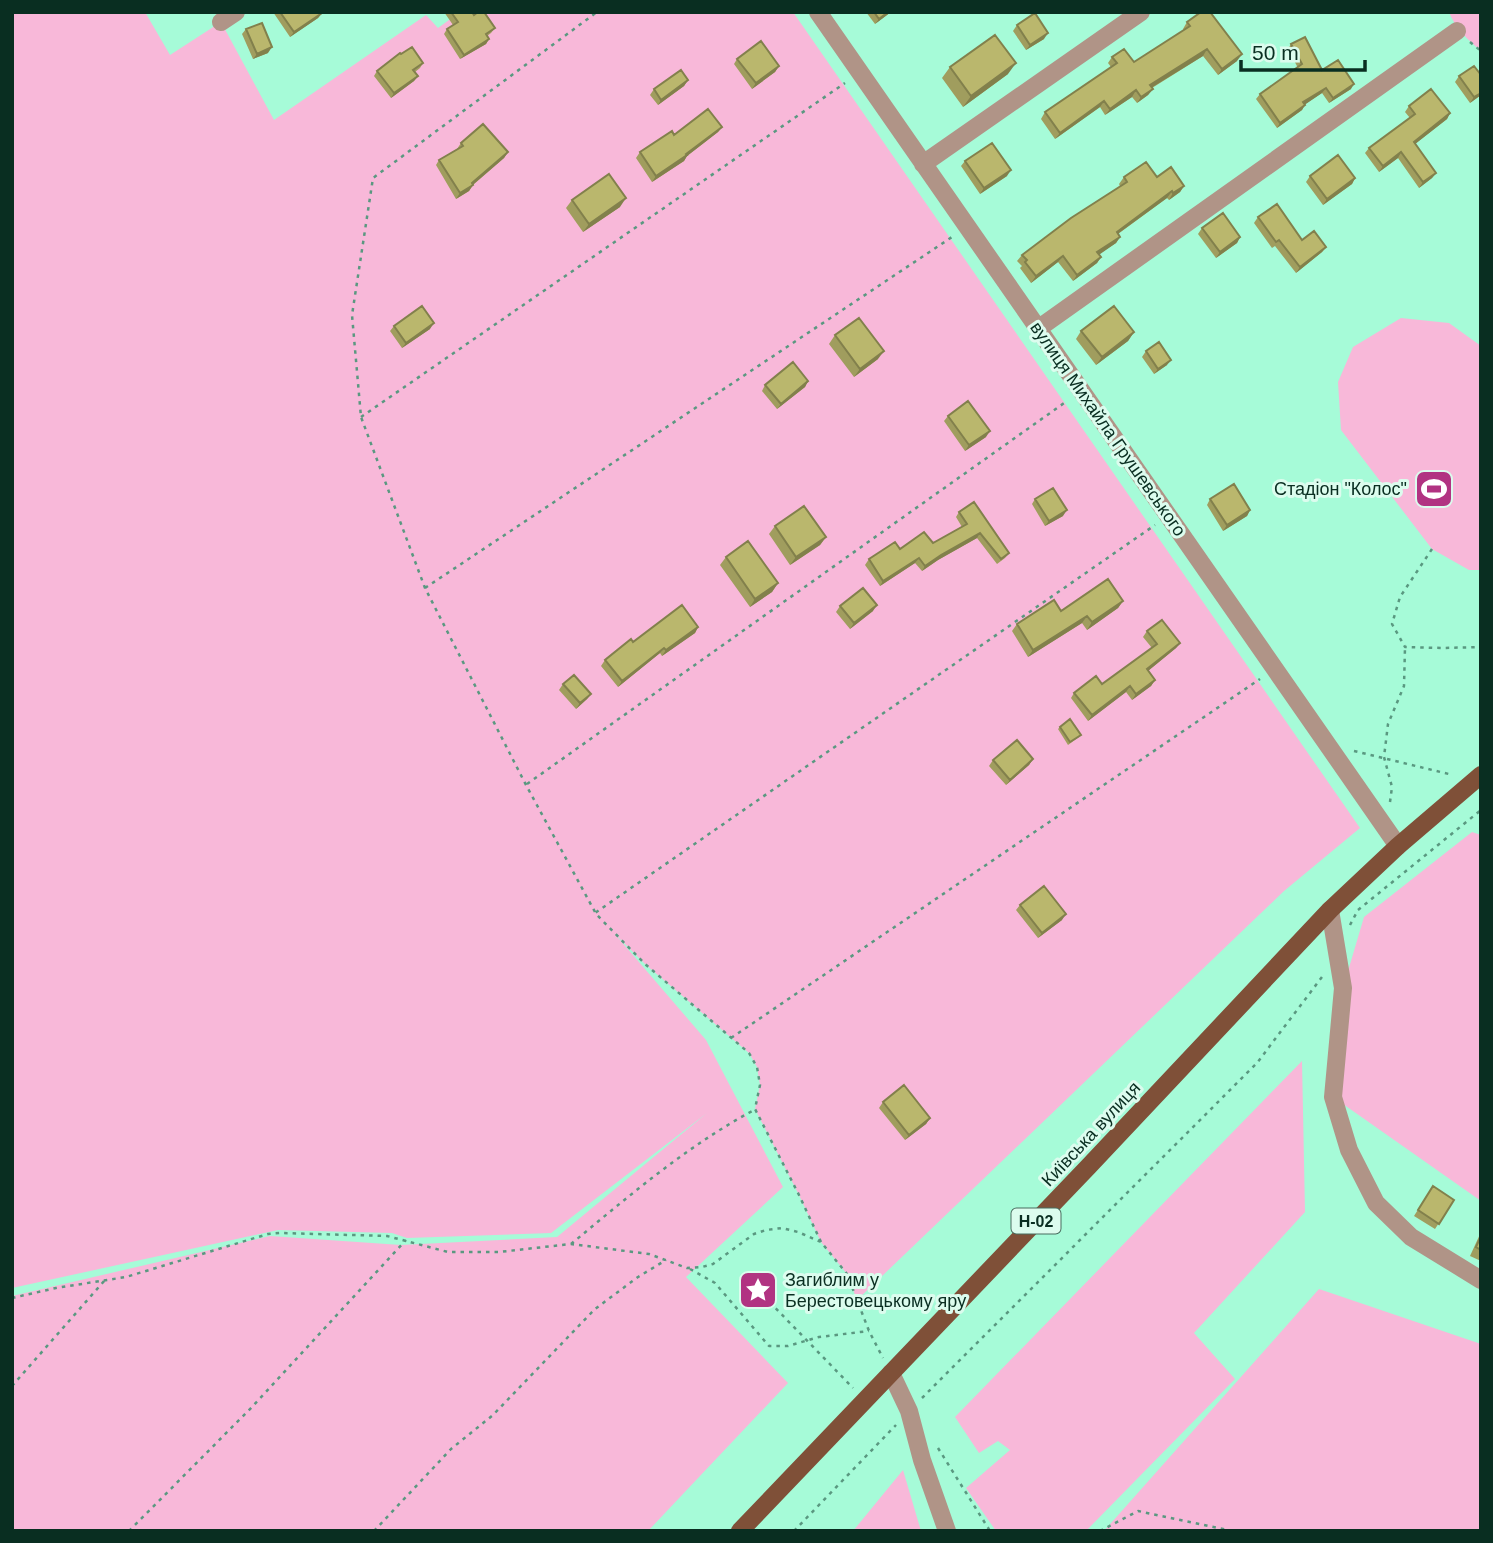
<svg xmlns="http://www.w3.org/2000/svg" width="1493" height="1543" font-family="Arial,sans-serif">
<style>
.green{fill:#f8b8d9}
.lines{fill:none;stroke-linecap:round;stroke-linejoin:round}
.path{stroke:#5a9880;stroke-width:2.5;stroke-dasharray:3.5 5;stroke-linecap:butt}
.minor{stroke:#b09487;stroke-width:18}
.major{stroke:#7f5038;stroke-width:18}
.wall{fill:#a09d5e}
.shaded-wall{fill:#82804c}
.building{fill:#bab76d;stroke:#82804c;stroke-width:2}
.labels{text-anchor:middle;stroke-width:6;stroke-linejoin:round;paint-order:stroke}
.shield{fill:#dcfcee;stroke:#486c5e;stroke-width:2}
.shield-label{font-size:16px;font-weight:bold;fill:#092e21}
.street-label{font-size:18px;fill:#092e21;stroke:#dcfcee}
.poi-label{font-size:18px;fill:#092e21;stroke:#dcfcee;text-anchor:end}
</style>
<rect width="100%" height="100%" fill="#a6fbd8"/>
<!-- green -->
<path class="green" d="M 12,12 L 145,12 L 170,55 L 221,22 L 274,120 L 426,15 L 438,28 L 460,12 L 793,12 L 1360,828 L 1284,891 L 857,1300 L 847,1274 L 821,1242 L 799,1195 L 755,1109 L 760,1085 L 757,1067 L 749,1053 L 645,964 L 614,933 L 706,1040 L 783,1187 L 686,1277 L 788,1383 L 648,1531 L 12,1531 L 12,1296 L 270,1236 L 401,1245 L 557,1237 L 707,1113 L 551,1233 L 407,1238 L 392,1233 L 278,1230 L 12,1288 Z
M 1449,12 L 1481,12 L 1481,51 C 1468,40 1455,28 1449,12 Z
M 1401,318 L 1449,323 L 1481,346 L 1481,570 L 1469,570 L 1432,549 L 1341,430 L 1338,382 L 1353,347 Z
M 1472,832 L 1481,835 L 1481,1201 L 1333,1097 L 1343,988 L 1364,917 Z
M 1302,1061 L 1305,1212 L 1194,1333 L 1235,1379 L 1086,1531 L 996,1531 L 966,1488 L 1010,1450 L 998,1441 L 979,1453 L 955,1417 Z
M 1319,1289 L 1481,1344 L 1481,1531 L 1104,1531 Z
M 903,1470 L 921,1531 L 853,1531 Z"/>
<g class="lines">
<!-- path -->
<path class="path" d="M 1470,42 L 1481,51
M 361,417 L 845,83
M 1432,549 L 1400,597 L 1392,624 L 1405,647 L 1442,648 L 1481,647
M 425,588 L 952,237
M 1354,751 L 1453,775
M 527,784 L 1067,401
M 1390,802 L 1392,787 L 1384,757 L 1388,724 L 1404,686 L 1405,647
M 595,912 L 526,785 L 425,588 L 361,417 L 352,315 L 373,178 L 597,12
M 1350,925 L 1358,910 L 1481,810
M 731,1038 L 1260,679
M 821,1242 L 799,1195 L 755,1109 L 760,1085 L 757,1067 L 749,1053 L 645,964 L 595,913 L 1155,525
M 571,1244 C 629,1196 687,1146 754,1110
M 690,1269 L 715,1283 L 769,1346 L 788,1346 L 819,1337 L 869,1331
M 758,1290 L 853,1388
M 12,1298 L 56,1288 L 126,1277 L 268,1234 L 280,1233 L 387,1236 L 448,1252 L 499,1252 L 571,1244 L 649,1254 L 687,1268 L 702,1267 L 713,1264 L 754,1234 L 766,1230 L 782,1228 L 798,1232 L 821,1242 L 847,1274 L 869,1331 L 883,1358
M 12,1386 L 105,1280
M 922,1398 L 1257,1063 L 1322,977
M 938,1448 L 990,1531
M 129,1531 L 252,1407 L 406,1240
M 374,1531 L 451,1449 L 493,1415 L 595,1309 L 638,1277 L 666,1260
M 794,1531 L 896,1425
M 1100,1531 L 1138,1511 L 1232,1531"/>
<!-- minor -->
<path class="minor" d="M 818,12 L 1398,846
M 221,22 L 236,12
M 923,164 L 1141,12
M 1039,328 L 1457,31
M 1330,910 L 1343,988 L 1333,1097 L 1349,1150 L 1376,1203 L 1411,1237 L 1481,1280
M 891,1373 L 909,1411 L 922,1460 L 947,1531"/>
<!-- major -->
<path class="major" d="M 740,1531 L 1089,1166 L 1330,910 L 1398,846 L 1481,775"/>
</g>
<!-- wall -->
<path class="wall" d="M 273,12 L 322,13 L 318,18 L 290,37 Z
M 444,12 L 472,12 L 474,15 L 495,28 L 491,33 L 487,36 L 489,39 L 486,44 L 460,59 L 444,34 L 447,29 L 453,25 Z
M 866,12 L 891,12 L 875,24 Z
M 1187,22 L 1237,61 L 1218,75 L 1203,56 L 1152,88 L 1153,89 L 1148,95 L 1137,103 L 1132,97 L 1105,115 L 1100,107 L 1055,139 L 1041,119 L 1045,112 L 1111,67 L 1108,63 L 1112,57 L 1134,62 L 1184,30 L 1183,29 Z
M 1017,25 L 1044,39 L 1026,50 L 1013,31 Z
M 246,29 L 268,53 L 253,59 L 242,34 Z
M 1291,44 L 1322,70 L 1351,89 L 1329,103 L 1322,93 L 1305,104 L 1302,110 L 1277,128 L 1256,99 L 1260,94 L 1298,68 L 1288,49 Z
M 737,59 L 779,66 L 775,72 L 752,89 L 734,64 Z
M 423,63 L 420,68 L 415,72 L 418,76 L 414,81 L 391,98 L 374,76 L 377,71 Z
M 950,67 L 1008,74 L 963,107 L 942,78 Z
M 1459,76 L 1481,95 L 1470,103 L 1455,82 Z
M 688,80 L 684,86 L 658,105 L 650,95 L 654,89 Z
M 1409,106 L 1450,113 L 1447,119 L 1415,144 L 1436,173 L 1432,178 L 1419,188 L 1398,158 L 1379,172 L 1365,153 L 1369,148 L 1410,118 L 1405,112 Z
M 722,127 L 718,132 L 687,156 L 684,161 L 652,182 L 636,158 L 640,152 Z
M 461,143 L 508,152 L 504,158 L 473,185 L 469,191 L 456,199 L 436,165 L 439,160 L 457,149 Z
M 965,161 L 1007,176 L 980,194 L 961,166 Z
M 1310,176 L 1355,178 L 1352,184 L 1323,205 L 1306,182 Z
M 1124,177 L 1184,186 L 1180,192 L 1169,200 L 1167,198 L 1118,234 L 1120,237 L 1116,243 L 1099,254 L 1101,257 L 1097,263 L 1073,281 L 1058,262 L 1031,283 L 1020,268 L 1022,266 L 1017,261 L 1022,255 L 1120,186 L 1119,184 Z
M 572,200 L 620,207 L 583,232 L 566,208 Z
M 1258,217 L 1302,240 L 1326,247 L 1322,252 L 1296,273 L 1275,246 L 1272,248 L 1254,223 Z
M 1202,228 L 1240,237 L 1237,243 L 1216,258 L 1198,234 Z
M 394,326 L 430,329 L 402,348 L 390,331 Z
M 1081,331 L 1134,332 L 1128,341 L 1096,365 L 1076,339 Z
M 835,335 L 878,359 L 854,377 L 829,344 Z
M 1146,351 L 1167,365 L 1154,374 L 1142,357 Z
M 808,381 L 805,387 L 777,409 L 762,391 L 765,385 Z
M 948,416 L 986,437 L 965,451 L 944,421 Z
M 1035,499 L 1063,516 L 1045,526 L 1032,504 Z
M 1210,499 L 1250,510 L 1247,516 L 1223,531 L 1207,505 Z
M 959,512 L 1009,553 L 1005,558 L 997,564 L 977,538 L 938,560 L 922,571 L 915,563 L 880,586 L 865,565 L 869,559 L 900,549 L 933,543 L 962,527 L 956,517 Z
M 775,526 L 826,537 L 820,545 L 790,565 L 769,534 Z
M 726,557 L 778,583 L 772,592 L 750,607 L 720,565 Z
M 1123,601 L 1118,608 L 1087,630 L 1082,623 L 1028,657 L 1012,631 L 1017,624 L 1061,611 Z
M 840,606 L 873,611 L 850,629 L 836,612 Z
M 698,627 L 695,633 L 662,656 L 660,653 L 618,687 L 601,666 L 605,660 Z
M 1147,631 L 1180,643 L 1176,648 L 1148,671 L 1155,680 L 1151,686 L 1132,700 L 1126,692 L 1088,721 L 1071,698 L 1074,693 L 1102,684 L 1152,648 L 1143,637 Z
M 563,684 L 591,694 L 587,699 L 576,709 L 559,690 Z
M 1060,727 L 1079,737 L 1068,745 L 1058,729 Z
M 1033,759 L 1029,765 L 1006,785 L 989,766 L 993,760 Z
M 1020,905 L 1062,920 L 1038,938 L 1016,910 Z
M 883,1102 L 930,1118 L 926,1124 L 905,1140 L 879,1108 Z
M 1433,1186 L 1454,1200 L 1435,1229 L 1414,1216 Z
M 1481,1232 L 1481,1261 L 1470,1256 Z"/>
<!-- shaded-wall -->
<path class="shaded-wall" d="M 888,12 L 891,12 L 875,24 L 879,19 Z
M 322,13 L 318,18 L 290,37 L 294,32 Z
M 1048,33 L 1044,39 L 1026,50 L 1030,45 Z
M 489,39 L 486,44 L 460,59 L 464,55 Z
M 272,47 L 268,53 L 253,59 L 257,54 Z
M 1207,49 L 1203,56 L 1146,91 L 1150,85 Z
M 1242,54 L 1237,61 L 1218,75 L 1222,69 Z
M 1016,63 L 1008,74 L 963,107 L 971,96 Z
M 779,66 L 775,72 L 752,89 L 756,83 Z
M 418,76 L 414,81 L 391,98 L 394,93 Z
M 688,80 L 684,86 L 658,105 L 661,100 Z
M 1354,84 L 1351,89 L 1329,103 L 1333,98 Z
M 1326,88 L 1322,93 L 1300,108 L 1303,102 Z
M 1153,89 L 1148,95 L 1137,103 L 1141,97 Z
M 1136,90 L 1132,97 L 1105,115 L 1110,109 Z
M 1481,93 L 1481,95 L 1470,103 L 1474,97 Z
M 1104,101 L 1100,107 L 1055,139 L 1060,133 Z
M 1305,105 L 1302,110 L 1277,128 L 1280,123 Z
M 1450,113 L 1447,119 L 1410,148 L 1414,142 Z
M 722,127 L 718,132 L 687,156 L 684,161 L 652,182 L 656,176 Z
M 508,152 L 504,158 L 469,188 L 473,185 L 469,191 L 456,199 L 460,193 Z
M 1401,152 L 1398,158 L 1379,172 L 1383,166 Z
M 1011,170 L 1007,176 L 980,194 L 984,188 Z
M 1436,173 L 1432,178 L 1419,188 L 1423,182 Z
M 1355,178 L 1352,184 L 1323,205 L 1327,199 Z
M 1184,186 L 1180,192 L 1169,200 L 1173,193 Z
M 1172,191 L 1167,198 L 1112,238 L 1117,232 Z
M 626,198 L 620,207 L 583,232 L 589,224 Z
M 1120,237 L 1116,243 L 1093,259 L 1097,252 Z
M 1240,237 L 1237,243 L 1216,258 L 1220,252 Z
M 1326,247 L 1322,252 L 1296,273 L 1300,267 Z
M 1063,256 L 1058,262 L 1031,283 L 1036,276 Z
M 1101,257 L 1097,263 L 1073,281 L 1077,275 Z
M 434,323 L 430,329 L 402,348 L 406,343 Z
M 1134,332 L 1128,341 L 1096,365 L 1102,357 Z
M 884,351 L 878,359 L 854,377 L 860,369 Z
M 1171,360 L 1167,365 L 1154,374 L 1158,369 Z
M 808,381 L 805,387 L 777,409 L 781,404 Z
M 990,431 L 986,437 L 965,451 L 969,445 Z
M 1067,510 L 1063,516 L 1045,526 L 1049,521 Z
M 1250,510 L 1247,516 L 1223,531 L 1227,525 Z
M 980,533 L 977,538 L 938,560 L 922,571 L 925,566 L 941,555 Z
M 826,537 L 820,545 L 790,565 L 796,557 Z
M 919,558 L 915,563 L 880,586 L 883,581 Z
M 778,583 L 772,592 L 750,607 L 755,599 Z
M 1123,601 L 1118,608 L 1087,630 L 1092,622 Z
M 877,605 L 873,611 L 850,629 L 854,623 Z
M 1087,616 L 1082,623 L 1028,657 L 1033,650 Z
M 698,627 L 695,633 L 662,656 L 666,650 Z
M 1180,643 L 1176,648 L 1143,675 L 1147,669 Z
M 664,648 L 660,653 L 618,687 L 622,681 Z
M 1155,680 L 1151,686 L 1132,700 L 1136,694 Z
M 1130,686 L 1126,692 L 1088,721 L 1092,715 Z
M 591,694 L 587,699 L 576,709 L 580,703 Z
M 1033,759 L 1029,765 L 1006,785 L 1010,780 Z
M 1066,914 L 1062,920 L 1038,938 L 1042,933 Z
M 930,1118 L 926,1124 L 905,1140 L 909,1135 Z"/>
<!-- building -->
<path class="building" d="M 280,12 L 322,12 L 322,13 L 294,32 Z
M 451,12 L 472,12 L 474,15 L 478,12 L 484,12 L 495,28 L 486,34 L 489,39 L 464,55 L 447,29 L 458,22 Z
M 874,12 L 888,12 L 879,19 Z
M 1201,12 L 1210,12 L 1242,54 L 1222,69 L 1207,49 L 1150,85 L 1153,89 L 1141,97 L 1136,90 L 1110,109 L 1104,101 L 1060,133 L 1045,112 L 1117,63 L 1112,57 L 1124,49 L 1134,62 L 1190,26 L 1187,22 Z
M 1035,13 L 1048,33 L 1030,45 L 1017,25 Z
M 262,23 L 272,47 L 257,54 L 246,29 Z
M 995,35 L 1016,63 L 971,96 L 950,67 Z
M 1305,37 L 1322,70 L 1338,60 L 1354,84 L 1333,98 L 1326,88 L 1303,102 L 1305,105 L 1280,123 L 1260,94 L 1302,64 L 1291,44 Z
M 761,41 L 779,66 L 756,83 L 737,59 Z
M 412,47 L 423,63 L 413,70 L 418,76 L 394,93 L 377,71 L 400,53 L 401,54 Z
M 1474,66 L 1481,75 L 1481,93 L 1474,97 L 1459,76 Z
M 681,70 L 688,80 L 661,100 L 654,89 Z
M 1431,89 L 1450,113 L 1414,142 L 1436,173 L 1423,182 L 1401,152 L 1383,166 L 1369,148 L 1415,114 L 1409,106 Z
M 708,109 L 722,127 L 686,154 L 687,155 L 656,176 L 640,152 L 672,131 L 674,135 Z
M 483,124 L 508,152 L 472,183 L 473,185 L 460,193 L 439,160 L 463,146 L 461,143 Z
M 992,143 L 1011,170 L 984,188 L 965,161 Z
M 1338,155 L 1355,178 L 1327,199 L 1310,176 Z
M 1146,162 L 1157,177 L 1171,167 L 1184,186 L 1173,193 L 1172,191 L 1117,232 L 1120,237 L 1097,252 L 1101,257 L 1077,275 L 1063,256 L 1036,276 L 1025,262 L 1027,260 L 1022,255 L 1071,218 L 1127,182 L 1124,177 Z
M 609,174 L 626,198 L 589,224 L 572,200 Z
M 1277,204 L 1302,240 L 1314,231 L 1326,247 L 1300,267 L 1279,240 L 1276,242 L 1258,217 Z
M 1223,213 L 1240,237 L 1220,252 L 1202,228 Z
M 422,306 L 434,323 L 406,343 L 394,326 Z
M 1114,306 L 1134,332 L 1102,357 L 1081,331 Z
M 859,318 L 884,351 L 860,369 L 835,335 Z
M 1159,342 L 1171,360 L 1158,369 L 1146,351 Z
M 793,362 L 808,381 L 781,404 L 765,385 Z
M 968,401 L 990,431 L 969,445 L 948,416 Z
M 1234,484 L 1250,510 L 1227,525 L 1210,499 Z
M 1053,488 L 1067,510 L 1049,521 L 1035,499 Z
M 974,502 L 1009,553 L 1001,559 L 980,533 L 941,555 L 925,566 L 919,558 L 883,581 L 869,559 L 895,542 L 900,549 L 924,532 L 933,543 L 967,524 L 959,512 Z
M 804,506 L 826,537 L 796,557 L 775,526 Z
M 748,541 L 778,583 L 755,599 L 726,557 Z
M 1108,579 L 1123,601 L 1092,622 L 1087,616 L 1033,650 L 1017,624 L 1054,600 L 1061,611 Z
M 863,588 L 877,605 L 854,623 L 840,606 Z
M 682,605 L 698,627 L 666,650 L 664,648 L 622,681 L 605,660 L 631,639 L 633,642 Z
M 1162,620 L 1180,643 L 1147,669 L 1155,680 L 1136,694 L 1130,686 L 1092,715 L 1074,693 L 1096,676 L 1102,684 L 1157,644 L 1147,631 Z
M 574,675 L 591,694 L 580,703 L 563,684 Z
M 1070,719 L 1081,735 L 1070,742 L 1060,727 Z
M 1017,740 L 1033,759 L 1010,780 L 993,760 Z
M 1044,886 L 1066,914 L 1042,933 L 1020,905 Z
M 904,1085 L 930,1118 L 909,1135 L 883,1102 Z
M 1433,1186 L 1454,1200 L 1439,1224 L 1418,1210 Z
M 1481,1236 L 1481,1250 L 1476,1247 Z"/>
<!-- icons -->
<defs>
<symbol id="stadium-square" viewBox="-11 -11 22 22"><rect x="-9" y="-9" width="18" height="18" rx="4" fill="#b13382" stroke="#dcfcee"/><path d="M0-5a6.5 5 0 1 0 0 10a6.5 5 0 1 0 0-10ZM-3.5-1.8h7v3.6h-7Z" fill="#fff"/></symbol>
<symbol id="sight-square" viewBox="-11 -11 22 22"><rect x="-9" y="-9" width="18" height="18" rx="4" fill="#b13382" stroke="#dcfcee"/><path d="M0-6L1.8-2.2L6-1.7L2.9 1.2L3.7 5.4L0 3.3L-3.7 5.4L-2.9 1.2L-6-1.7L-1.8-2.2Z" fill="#fff"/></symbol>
</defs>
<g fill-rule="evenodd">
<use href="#stadium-square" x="1412" y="467" width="44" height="44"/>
<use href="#sight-square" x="736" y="1268" width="44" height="44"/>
</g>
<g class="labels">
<!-- shield labels -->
<rect class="shield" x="1011.5" y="1208.5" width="49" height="25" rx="5"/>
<g class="shield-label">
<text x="1036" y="1227">Н-02</text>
</g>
<!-- street labels -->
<g class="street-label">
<text transform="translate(1108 429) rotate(55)" y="6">вулиця Михайла Грушевського</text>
<text transform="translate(1091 1134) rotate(-47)" y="6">Київська вулиця</text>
</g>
<!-- poi labels -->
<g class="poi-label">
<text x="1407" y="495">Стадіон "Колос"</text>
<text x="785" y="1286" text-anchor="start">Загиблим у<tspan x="785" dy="21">Берестовецькому яру</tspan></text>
</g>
</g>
<!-- border -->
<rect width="1493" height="1543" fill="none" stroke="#092e21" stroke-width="28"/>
<!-- scale -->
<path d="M1241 60v10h124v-10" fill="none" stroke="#092e21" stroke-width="3.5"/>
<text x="1252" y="60" font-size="21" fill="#092e21" stroke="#dcfcee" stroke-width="5" paint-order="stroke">50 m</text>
</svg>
